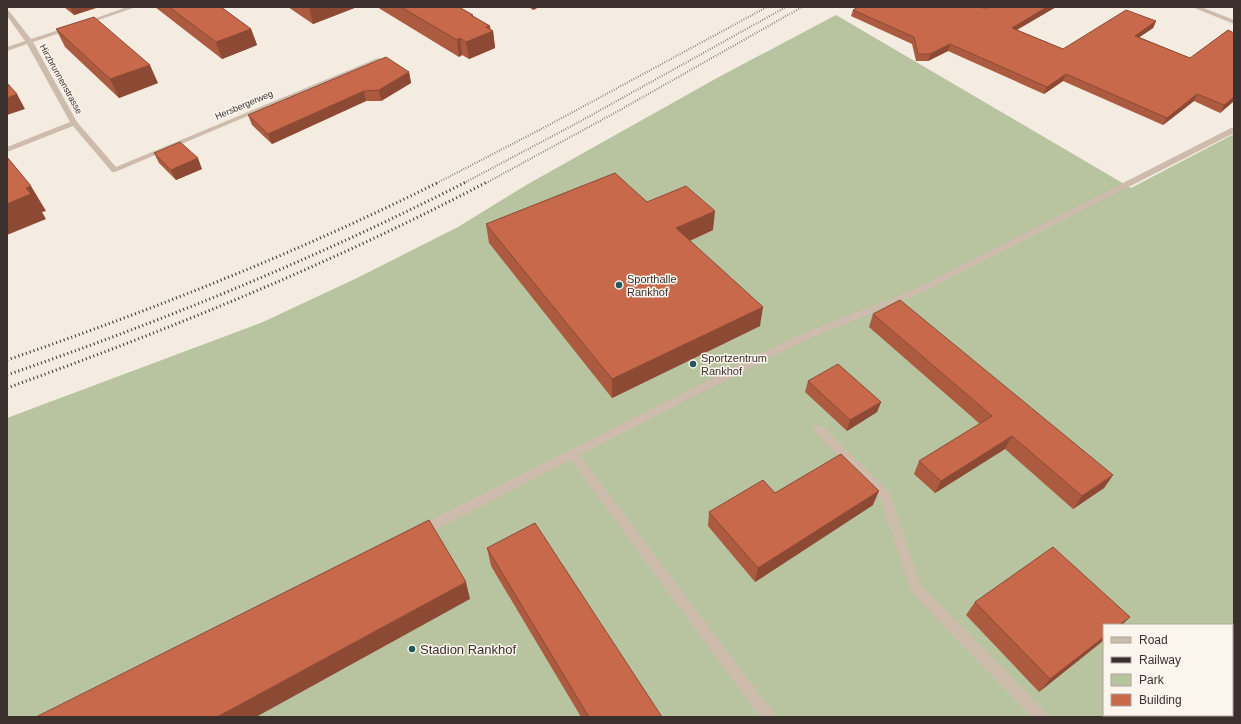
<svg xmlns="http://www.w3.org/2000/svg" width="1241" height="724" font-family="Helvetica,sans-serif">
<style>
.green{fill:#b8c4a0}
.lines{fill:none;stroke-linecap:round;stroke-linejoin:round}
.minor{fill:#cdbbac;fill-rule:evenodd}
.rail-far1{stroke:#3b302b;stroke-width:2;stroke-dasharray:0.5 2;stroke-linecap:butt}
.rail{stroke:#3b302b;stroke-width:3;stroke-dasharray:1 3;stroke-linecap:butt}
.wall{fill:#ac5a40}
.shaded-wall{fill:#8c4a34}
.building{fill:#c8694b;stroke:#8c4a34}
.poi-dot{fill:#1f5a5e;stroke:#fbf5ee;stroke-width:1.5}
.labels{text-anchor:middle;stroke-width:3;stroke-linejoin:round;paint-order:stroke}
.far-street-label{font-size:9px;fill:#3b302b;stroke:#fbf5ee}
.poi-label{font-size:11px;fill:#3b302b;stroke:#fbf5ee;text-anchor:start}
.near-poi-label{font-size:13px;fill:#3b302b;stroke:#fbf5ee;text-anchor:start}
</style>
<rect width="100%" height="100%" fill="#f4ebe1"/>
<!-- green -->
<path class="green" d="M 836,15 L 1131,188 L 1234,134 L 1234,667 L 1232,669 L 1232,625 L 1104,625 L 1104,715 L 1179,715 L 1177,717 L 7,717 L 7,418 L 263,322 L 357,278 L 458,227 L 528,184 L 717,78 Z"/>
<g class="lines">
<!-- minor -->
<path class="minor" d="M 127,7 L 136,7 L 87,24 L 82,23 Z
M 1192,7 L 1201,7 L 1234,20 L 1234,24 Z
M 7,10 L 9,11 L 31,39 L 68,27 L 72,27 L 72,29 L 33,42 L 77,122 L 116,167 L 378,58 L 383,59 L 115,172 L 112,172 L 73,126 L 7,152 L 7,147 L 70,122 L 27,44 L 7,51 L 7,47 L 25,41 L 7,16 Z
M 1231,128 L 1234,128 L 1234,133 L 921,293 L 799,343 L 580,455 L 773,712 L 775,717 L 760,717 L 571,460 L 425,535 L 421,536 L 417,535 L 415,531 L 417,527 L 793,337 L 915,289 Z
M 818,425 L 822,426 L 889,491 L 920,585 L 1046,712 L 1048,717 L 1032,717 L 911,592 L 880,497 L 814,432 L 813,429 L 814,426 Z"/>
<!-- rail-far1 -->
<path class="rail-far1" d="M 437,183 L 547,126 L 767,7
M 464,183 L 579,122 L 786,7
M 486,183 L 620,110 L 802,7"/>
<!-- rail -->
<path class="rail" d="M 7,360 C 155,309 299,252 439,182
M 7,375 C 166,320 317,258 466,182
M 7,388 C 171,329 333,263 487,182"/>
</g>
<!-- wall -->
<path class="wall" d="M 64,7 L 99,7 L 74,15 Z
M 155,7 L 221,7 L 251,29 L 257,45 L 222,59 Z
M 288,7 L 357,7 L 313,24 Z
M 377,7 L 459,7 L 473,16 L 493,31 L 495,48 L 469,59 L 462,55 L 459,57 Z
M 529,7 L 539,7 L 533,10 Z
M 988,7 L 1056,7 L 1017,30 L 1063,49 L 1156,21 L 1153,28 L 1139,37 L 1190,58 L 1234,33 L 1234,101 L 1220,113 L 1194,101 L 1163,125 L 1063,81 L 1044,94 L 948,51 L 928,61 L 916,61 L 912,44 L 851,16 L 853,10 L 985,9 Z
M 56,29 L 158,83 L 119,98 L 65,47 Z
M 409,72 L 411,83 L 381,101 L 366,101 L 272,144 L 252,125 L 248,115 Z
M 154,153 L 202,169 L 176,180 L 159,163 Z
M 647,202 L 713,230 L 690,241 L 760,326 L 612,398 L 489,243 L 486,224 Z
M 873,314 L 1113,475 L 1104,488 L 1073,509 L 1005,449 L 935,493 L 914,474 L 919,461 L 980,424 L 869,327 Z
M 808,381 L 881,402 L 877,412 L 847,431 L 805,392 Z
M 775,493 L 873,505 L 755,582 L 708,526 L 709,512 Z
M 487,548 L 662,717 L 581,717 L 491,566 Z
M 975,602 L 1104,625 L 1104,640 L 1039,692 L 966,615 Z"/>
<!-- shaded-wall -->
<path class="shaded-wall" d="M 70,7 L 99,7 L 74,15 Z
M 309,7 L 357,7 L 313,24 Z
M 533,7 L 539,7 L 533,10 Z
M 1047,7 L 1056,7 L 1009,34 L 1012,28 Z
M 1156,21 L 1153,28 L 1131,43 L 1135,36 Z
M 490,26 L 491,32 L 493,31 L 495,48 L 469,59 L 466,42 L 486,27 Z
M 251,29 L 257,45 L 222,59 L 216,42 Z
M 460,38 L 462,55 L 459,57 L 457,40 Z
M 950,44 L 948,51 L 928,61 L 930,54 Z
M 150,65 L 158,83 L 119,98 L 110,79 Z
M 409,72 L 411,83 L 381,101 L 379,90 Z
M 1066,74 L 1063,81 L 1044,94 L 1047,87 Z
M 364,91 L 366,101 L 272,144 L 268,134 Z
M 17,94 L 25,109 L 7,115 L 7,98 Z
M 1197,94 L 1194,101 L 1163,125 L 1167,118 Z
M 1234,97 L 1234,101 L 1220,113 L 1224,105 Z
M 198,158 L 202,169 L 176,180 L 171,170 Z
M 31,186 L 46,211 L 42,212 L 46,219 L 7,235 L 7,204 L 26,188 Z
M 715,211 L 713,230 L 675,247 L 676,228 Z
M 763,307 L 760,326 L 612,398 L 612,379 Z
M 881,402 L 877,412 L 847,431 L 850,420 Z
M 1012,436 L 1005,449 L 935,493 L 941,481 Z
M 1113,475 L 1104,488 L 1073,509 L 1082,496 Z
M 879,491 L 873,505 L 755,582 L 758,568 Z
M 466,582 L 470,599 L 256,717 L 217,717 Z
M 1130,617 L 1122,625 L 1119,625 Z
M 1104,637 L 1104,640 L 1039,692 L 1050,679 Z"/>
<!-- building -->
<path class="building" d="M 169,7 L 221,7 L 251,29 L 216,42 Z
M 401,7 L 459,7 L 473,15 L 471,15 L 490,26 L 486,27 L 493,31 L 466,42 L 460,38 L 457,40 Z
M 858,7 L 981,7 L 985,9 L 988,7 L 1047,7 L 1012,28 L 1063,49 L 1126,10 L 1156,21 L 1135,36 L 1190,58 L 1228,30 L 1234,33 L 1234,97 L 1224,105 L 1197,94 L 1167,118 L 1066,74 L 1047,87 L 950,44 L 930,54 L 918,54 L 914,37 L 853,10 Z
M 94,17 L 150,65 L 110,79 L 56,29 Z
M 386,57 L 409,72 L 379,90 L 364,91 L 268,134 L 248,115 Z
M 7,83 L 17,94 L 7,98 Z
M 180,142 L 198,158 L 171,170 L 154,153 Z
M 7,157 L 31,186 L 26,188 L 31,194 L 7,204 Z
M 615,173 L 647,202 L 686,186 L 715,211 L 676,228 L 763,307 L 612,379 L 486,224 Z
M 900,300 L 1113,475 L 1082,496 L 1012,436 L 941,481 L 919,461 L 992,416 L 873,314 Z
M 838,364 L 881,402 L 850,420 L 808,381 Z
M 841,454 L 879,491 L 758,568 L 709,512 L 763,480 L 775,493 Z
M 429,520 L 466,582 L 217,717 L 36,717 Z
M 535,523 L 662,717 L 589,717 L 487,548 Z
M 1053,547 L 1130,617 L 1119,625 L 1104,625 L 1104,637 L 1050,679 L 975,602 Z"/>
<!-- markers -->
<g class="poi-dot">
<circle cx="619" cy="285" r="4"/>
<circle cx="693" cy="364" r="4"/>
<circle cx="412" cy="649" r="4"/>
</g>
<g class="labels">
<!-- far-street labels -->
<g class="far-street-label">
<text transform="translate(61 79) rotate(61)" y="3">Hirzbrunnenstrasse</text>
<text transform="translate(244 105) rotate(-23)" y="3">Hersbergerweg</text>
</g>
<!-- poi labels -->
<g class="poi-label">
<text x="627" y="283">Sporthalle<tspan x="627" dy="13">Rankhof</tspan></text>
<text x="701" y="362">Sportzentrum<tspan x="701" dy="13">Rankhof</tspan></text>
</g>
<!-- near-poi labels -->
<g class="near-poi-label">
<text x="420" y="654">Stadion Rankhof</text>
</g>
</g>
<!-- border -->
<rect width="1241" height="724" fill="none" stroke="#3b302b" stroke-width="16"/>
<!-- legend -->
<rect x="1103" y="624" width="130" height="92" fill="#fbf5ee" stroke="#aea6a0"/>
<rect x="1111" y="637" width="20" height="6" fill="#cdbbac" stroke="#aea6a0"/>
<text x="1139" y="644" font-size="12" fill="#3b302b">Road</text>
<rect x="1111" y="657" width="20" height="6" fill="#3b302b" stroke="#aea6a0"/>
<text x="1139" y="664" font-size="12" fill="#3b302b">Railway</text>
<rect x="1111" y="674" width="20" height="12" fill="#b8c4a0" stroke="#aea6a0"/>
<text x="1139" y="684" font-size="12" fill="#3b302b">Park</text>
<rect x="1111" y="694" width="20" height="12" fill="#c8694b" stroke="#aea6a0"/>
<text x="1139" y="704" font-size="12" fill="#3b302b">Building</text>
</svg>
